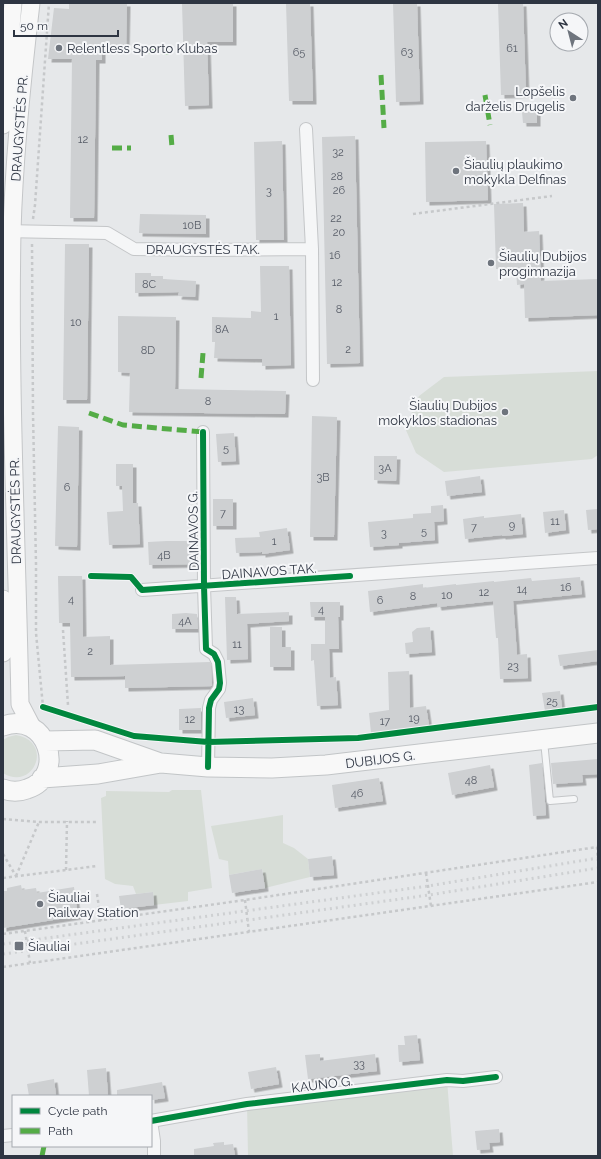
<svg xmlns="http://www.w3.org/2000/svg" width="601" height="1159" font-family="Raleway,sans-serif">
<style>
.green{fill:#d7ddd7}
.building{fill:#ced0d2;filter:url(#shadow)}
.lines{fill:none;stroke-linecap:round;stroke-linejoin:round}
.service-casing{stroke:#c4c6c8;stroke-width:8}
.minor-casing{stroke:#c4c6c8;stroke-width:14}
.secondary-casing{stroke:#c4c6c8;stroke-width:19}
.primary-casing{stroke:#c2c5c7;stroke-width:21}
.path{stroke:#c6c8ca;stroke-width:2.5;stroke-dasharray:3 3;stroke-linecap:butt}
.service{stroke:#f5f6f7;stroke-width:6}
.minor{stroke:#f5f6f7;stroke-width:12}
.secondary{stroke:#f8f8f8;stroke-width:17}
.primary{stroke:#f8f8f8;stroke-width:19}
.rail{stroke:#ced0d2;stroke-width:3;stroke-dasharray:2 4;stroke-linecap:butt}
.quiet{stroke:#54ac46;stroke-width:5;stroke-dasharray:10 5;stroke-linecap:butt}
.cycleway-casing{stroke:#f5f6f8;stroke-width:8}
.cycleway{stroke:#00873e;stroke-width:6}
.poi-dot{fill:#6e747d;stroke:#f5f6f8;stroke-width:1.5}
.labels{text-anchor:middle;stroke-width:4;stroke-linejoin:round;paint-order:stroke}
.number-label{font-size:11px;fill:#575c67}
.poi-label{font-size:13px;fill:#2e3542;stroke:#f5f6f8;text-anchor:start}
.street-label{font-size:13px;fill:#2e3542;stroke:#f5f6f8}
</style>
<defs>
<filter id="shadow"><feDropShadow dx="3.5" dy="3.5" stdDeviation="0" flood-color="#0004"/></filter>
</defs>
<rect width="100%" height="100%" fill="#e6e8ea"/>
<!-- green -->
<path class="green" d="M 598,371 L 598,455 L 592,459 L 444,472 L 416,453 L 405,428 L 419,396 L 444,377 Z
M 16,735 C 55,742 33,792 3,773 L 3,740 L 8,737 Z
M 172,790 L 201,790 L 212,888 L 188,892 L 188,901 L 154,905 L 153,892 L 136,894 L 133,886 L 115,884 L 105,879 L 101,798 L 106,796 L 106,791 L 169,792 Z
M 283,815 L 283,843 L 294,848 L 308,859 L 310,877 L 265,888 L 262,869 L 229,875 L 228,861 L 219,859 L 211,826 Z
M 447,1080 L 453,1156 L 248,1156 L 247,1104 Z"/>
<!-- building -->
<path class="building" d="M 69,3 L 127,3 L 126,49 L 102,48 L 102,60 L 96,60 L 94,218 L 70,218 L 72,59 L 48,59 L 54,8 L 69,9 Z
M 182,3 L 233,3 L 233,42 L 207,42 L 209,105 L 185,106 Z
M 286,3 L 310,3 L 313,101 L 289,101 Z
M 393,3 L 417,3 L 420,101 L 396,102 Z
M 498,3 L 523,3 L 526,94 L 501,95 Z
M 537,111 L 537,123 L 523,123 L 522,112 Z
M 355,136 L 360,363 L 327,364 L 322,137 Z
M 282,141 L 284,240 L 256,240 L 254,142 Z
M 486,141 L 488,200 L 426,202 L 425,142 Z
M 523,203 L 524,232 L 539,231 L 541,281 L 598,279 L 598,315 L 525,318 L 524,284 L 517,285 L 516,268 L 496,269 L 494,204 Z
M 140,214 L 206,215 L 206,234 L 139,233 Z
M 65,244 L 89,244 L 87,400 L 63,400 Z
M 260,266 L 289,266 L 291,365 L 262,366 L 262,359 L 214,358 L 215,342 L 212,342 L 212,317 L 251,318 L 251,311 L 261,312 Z
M 135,273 L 151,273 L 151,276 L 163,276 L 163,279 L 196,281 L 195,297 L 178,296 L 179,292 L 135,293 Z
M 118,316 L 176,317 L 175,389 L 286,391 L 285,414 L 129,412 L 130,373 L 118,372 Z
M 312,416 L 337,417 L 334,537 L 310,537 Z
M 58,426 L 79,427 L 77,547 L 55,546 Z
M 234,433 L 236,461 L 218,462 L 216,434 Z
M 374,456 L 397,456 L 396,481 L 374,480 Z
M 116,464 L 133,464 L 133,503 L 138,503 L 140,544 L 109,545 L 107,512 L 123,511 L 122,486 L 116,486 Z
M 480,476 L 482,492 L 447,496 L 445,481 Z
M 213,499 L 233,499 L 233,526 L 213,526 Z
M 443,505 L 444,521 L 434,522 L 435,540 L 399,543 L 399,545 L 370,547 L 368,522 L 413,518 L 413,514 L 431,513 L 431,506 Z
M 598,509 L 598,529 L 588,530 L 586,510 Z
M 564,510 L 566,530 L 545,533 L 543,512 Z
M 521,514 L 523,534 L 502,536 L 502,535 L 465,539 L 463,519 L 484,516 L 484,518 Z
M 287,528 L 290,550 L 262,554 L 262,552 L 236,553 L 235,538 L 260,537 L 259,532 Z
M 167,541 L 196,541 L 196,564 L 149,565 L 148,542 Z
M 58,576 L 82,576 L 83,637 L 110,636 L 110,665 L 210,662 L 211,664 L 212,686 L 125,688 L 125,676 L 71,677 L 70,623 L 59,623 Z
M 580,577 L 582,594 L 513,601 L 517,655 L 527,654 L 528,678 L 500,679 L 498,638 L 496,638 L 493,601 L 438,607 L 437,603 L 370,612 L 368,591 L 423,584 L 423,588 L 456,584 L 456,585 L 494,581 L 494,582 L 531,578 L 532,581 Z
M 225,597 L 236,597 L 237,614 L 289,612 L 289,621 L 247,624 L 248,659 L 227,660 Z
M 310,602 L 340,602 L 340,617 L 338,617 L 339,649 L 329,649 L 330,678 L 336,677 L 338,705 L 317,706 L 314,660 L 311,661 L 311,644 L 325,644 L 325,617 L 311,617 Z
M 186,613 L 197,614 L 198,629 L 172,629 L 172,614 Z
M 270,627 L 282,627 L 282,647 L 291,647 L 291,667 L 270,667 Z
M 430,627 L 432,652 L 406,654 L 405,643 L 413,642 L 412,632 L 417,628 Z
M 598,650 L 598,661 L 560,666 L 558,655 Z
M 409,671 L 410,708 L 426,706 L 429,726 L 371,733 L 369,713 L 389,710 L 388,672 Z
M 560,691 L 562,708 L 545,711 L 542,693 Z
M 253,698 L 255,715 L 226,718 L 224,702 Z
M 201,708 L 201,730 L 179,730 L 179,709 Z
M 598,759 L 598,774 L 582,775 L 583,782 L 553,784 L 551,763 Z
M 542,763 L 546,815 L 533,816 L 529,765 Z
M 490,765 L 494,787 L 452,795 L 448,773 Z
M 379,778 L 383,801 L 335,808 L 332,785 Z
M 332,856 L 334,875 L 310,877 L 308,859 Z
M 262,869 L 265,888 L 232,893 L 229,875 Z
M 21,885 L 22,890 L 36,888 L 37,893 L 74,887 L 78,916 L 3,928 L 3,891 L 7,891 L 7,888 Z
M 153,892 L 154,905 L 121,909 L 119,896 Z
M 417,1035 L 420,1060 L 399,1062 L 398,1045 L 405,1045 L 404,1036 Z
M 320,1054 L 320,1061 L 375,1054 L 377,1071 L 308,1079 L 305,1055 Z
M 276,1067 L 279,1084 L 251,1089 L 248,1072 Z
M 106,1068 L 108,1096 L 89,1096 L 87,1070 Z
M 54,1079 L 56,1096 L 29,1096 L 27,1084 Z
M 162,1082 L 165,1098 L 151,1100 L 151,1096 L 117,1096 L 117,1090 Z
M 499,1129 L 500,1142 L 489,1143 L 490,1149 L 477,1150 L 475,1131 Z
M 224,1142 L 224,1145 L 233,1144 L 235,1156 L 194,1156 L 194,1149 L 214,1146 L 213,1143 Z"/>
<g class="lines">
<defs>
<path id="service" d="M 544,741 L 550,801 L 574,799"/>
<path id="minor" d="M 306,129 L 312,249 L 313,380
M 3,231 L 107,233 L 134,249 L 207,250 L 312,249
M 203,432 L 204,586 L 206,649 L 214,654 L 218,662 L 220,683 L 219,689 L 211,700 L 209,708 L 208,767
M 142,590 L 598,558
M 151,1121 L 247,1104 L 447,1080 L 463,1081 L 496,1077
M 151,1121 L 154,1141 L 154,1156
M 3,1136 L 13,1135"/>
<path id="secondary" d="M 31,3 C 22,79 14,155 12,232 C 9,389 17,547 20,704 L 33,729
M 3,125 L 13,3
M 3,599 L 4,640 L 3,653"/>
<path id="primary" d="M 3,726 C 47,710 68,776 27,789 C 19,792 11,792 3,789
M 45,741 L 95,740 L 160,763
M 42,778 L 98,774 L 161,763 L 208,767 L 272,768 L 326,765 L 598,733"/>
</defs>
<!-- service casing -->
<use href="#service" class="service-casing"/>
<!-- minor casing -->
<use href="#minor" class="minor-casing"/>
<!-- secondary casing -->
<use href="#secondary" class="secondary-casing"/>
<!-- primary casing -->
<use href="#primary" class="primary-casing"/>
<!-- path -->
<path class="path" d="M 413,214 L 552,196
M 33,219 L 35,205 L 49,3
M 32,244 L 33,413 L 36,564 L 36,633 L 43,707
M 63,630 L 68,705
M 3,819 L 39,822 L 97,822
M 3,854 L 16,876
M 66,870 L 67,821
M 426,873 L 431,906
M 16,876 L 39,822
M 3,878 L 97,866
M 97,894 L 101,921
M 245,900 L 249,932
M 25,931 L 30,963
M 3,934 L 245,900 L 597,847 L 598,861
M 3,967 L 598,882"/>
<!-- service -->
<use href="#service" class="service"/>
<!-- minor -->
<use href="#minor" class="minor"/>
<!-- secondary -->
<use href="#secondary" class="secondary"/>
<!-- primary -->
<use href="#primary" class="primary"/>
<!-- rail -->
<path class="rail" d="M 3,944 L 428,886 L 598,858
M 3,954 L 429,895 L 598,868"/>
<!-- quiet -->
<path class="quiet" d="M 147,51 L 169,52
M 381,75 L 384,128
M 485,95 L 490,125
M 171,135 L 172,147
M 112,148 L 131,148
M 201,378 L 203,353
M 89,413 L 123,425 L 203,432
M 42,1156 L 44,1146"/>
<defs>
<path id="cycleway" d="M 203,432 L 204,586 L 206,649 L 214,654 L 218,662 L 220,683 L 219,689 L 211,700 L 209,708 L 208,767
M 91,576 L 131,577 L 142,590 L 350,576
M 43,707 L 134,736 L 208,742 L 358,738 L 598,707
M 151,1121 L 247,1104 L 447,1080 L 463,1081 L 496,1077"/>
</defs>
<!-- cycleway casing -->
<use href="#cycleway" class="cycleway-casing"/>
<!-- cycleway -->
<use href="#cycleway" class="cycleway"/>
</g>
<!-- markers -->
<g class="poi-dot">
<circle cx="59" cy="48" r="4"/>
<circle cx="573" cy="98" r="4"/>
<circle cx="456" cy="171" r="4"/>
<circle cx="491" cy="263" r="4"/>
<circle cx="505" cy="412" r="4"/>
<circle cx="40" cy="904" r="4"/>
<rect x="14" y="941" width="10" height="10" rx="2"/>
</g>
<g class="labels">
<!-- number labels -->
<g class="number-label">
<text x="512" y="52">61</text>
<text x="299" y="56">65</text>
<text x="407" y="56">63</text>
<text x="83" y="143">12</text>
<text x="338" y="156">32</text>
<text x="337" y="180">28</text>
<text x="339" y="194">26</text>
<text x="269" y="195">3</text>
<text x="336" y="222">22</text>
<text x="192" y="229">10B</text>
<text x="339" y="236">20</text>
<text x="335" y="259">16</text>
<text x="337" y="286">12</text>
<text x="149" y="288">8C</text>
<text x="339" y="313">8</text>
<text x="276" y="320">1</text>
<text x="76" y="326">10</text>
<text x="222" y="333">8A</text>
<text x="348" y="353">2</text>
<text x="148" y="354">8D</text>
<text x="208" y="405">8</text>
<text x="226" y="452">5</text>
<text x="385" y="472">3A</text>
<text x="323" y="481">3B</text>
<text x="67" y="491">6</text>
<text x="223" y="517">7</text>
<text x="555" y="525">11</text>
<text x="512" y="529">9</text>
<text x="474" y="531">7</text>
<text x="424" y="535">5</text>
<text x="384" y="537">3</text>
<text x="274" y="545">1</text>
<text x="164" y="559">4B</text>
<text x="566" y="591">16</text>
<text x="522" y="593">14</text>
<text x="484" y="596">12</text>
<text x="447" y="599">10</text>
<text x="413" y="600">8</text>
<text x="71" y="603">4</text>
<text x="380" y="604">6</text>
<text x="321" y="613">4</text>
<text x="185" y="625">4A</text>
<text x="237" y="648">11</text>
<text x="90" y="655">2</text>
<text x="513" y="670">23</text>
<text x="552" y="705">25</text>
<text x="239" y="713">13</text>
<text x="414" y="722">19</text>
<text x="190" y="723">12</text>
<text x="385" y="725">17</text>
<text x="471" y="784">48</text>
<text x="357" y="797">46</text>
<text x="359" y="1068">33</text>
</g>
<!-- poi labels -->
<g class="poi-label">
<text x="67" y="53">Relentless Sporto Klubas</text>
<text x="565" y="96" text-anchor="end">Lopšelis<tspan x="565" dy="15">darželis Drugelis</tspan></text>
<text x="464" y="169">Šiaulių plaukimo<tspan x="464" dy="15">mokykla Delfinas</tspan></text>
<text x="499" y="261">Šiaulių Dubijos<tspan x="499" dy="15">progimnazija</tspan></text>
<text x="497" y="410" text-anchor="end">Šiaulių Dubijos<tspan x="497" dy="15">mokyklos stadionas</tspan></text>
<text x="48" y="902">Šiauliai<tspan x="48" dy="15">Railway Station</tspan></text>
<text x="28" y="951">Šiauliai</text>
</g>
<!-- street labels -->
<g class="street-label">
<text transform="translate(19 128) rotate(-86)" y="5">DRAUGYSTĖS PR.</text>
<text x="203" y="254">DRAUGYSTĖS TAK.</text>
<text transform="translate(15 511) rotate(-91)" y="5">DRAUGYSTĖS PR.</text>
<text transform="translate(193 531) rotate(-91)" y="5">DAINAVOS G.</text>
<text transform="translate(269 571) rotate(-4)" y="5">DAINAVOS TAK.</text>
<text transform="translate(380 759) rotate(-7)" y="5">DUBIJOS G.</text>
<text transform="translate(322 1084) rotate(-7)" y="5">KAUNO G.</text>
</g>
</g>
<!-- border -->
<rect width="601" height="1159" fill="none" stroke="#2e3542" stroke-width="8"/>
<!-- legend -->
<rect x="12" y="1095" width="140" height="52" fill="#f5f6f8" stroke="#a5a9af"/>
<rect x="20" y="1108" width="20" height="6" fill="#00873e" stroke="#a5a9af"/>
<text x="48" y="1115" font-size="12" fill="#2e3542">Cycle path</text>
<rect x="20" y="1128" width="20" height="6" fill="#54ac46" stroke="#a5a9af"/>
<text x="48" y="1135" font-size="12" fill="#2e3542">Path</text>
<!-- north arrow -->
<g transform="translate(569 32) rotate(324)"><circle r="19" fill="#f5f6f8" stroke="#a5a9af"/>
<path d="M0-3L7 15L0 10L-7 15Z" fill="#6e747d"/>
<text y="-6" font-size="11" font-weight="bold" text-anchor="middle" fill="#2e3542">N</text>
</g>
<!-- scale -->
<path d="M14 30v6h104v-6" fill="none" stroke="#2e3542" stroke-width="2"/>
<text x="20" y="30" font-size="12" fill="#2e3542" stroke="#f5f6f8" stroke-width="3" paint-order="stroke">50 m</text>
</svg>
